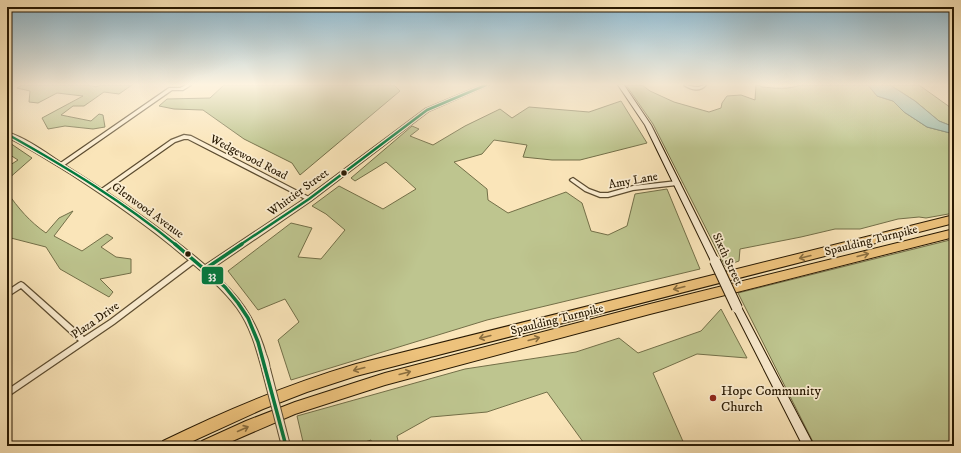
<svg xmlns="http://www.w3.org/2000/svg" width="961" height="453" font-family="'IM FELL DW Pica',serif">
<style>
.green{fill:#bec58f;stroke:#736f48}
.water{fill:#9ebfaf;stroke:#6f7d6a}
.lines{fill:none;stroke-linecap:round;stroke-linejoin:round}
.minor-casing{stroke:#5c4c30;stroke-width:2.5}
.tertiary-casing{stroke:#5c4c30;stroke-width:2}
.secondary-casing{stroke:#281902;stroke-width:2}
.motorway-casing{stroke:#281902;stroke-width:2}
.minor{fill:#fceed2;fill-rule:evenodd}
.tertiary{fill:#fceed2;fill-rule:evenodd}
.secondary{fill:#fceed2;fill-rule:evenodd}
.motorway{fill:#edc27c;fill-rule:evenodd}
.tertiary-bridge-casing{stroke:#5c4c30;stroke-width:10;stroke-linecap:butt}
.secondary-bridge-casing{stroke:#281902;stroke-width:12;stroke-linecap:butt}
.tertiary-bridge{stroke:#fceed2;stroke-width:8}
.secondary-bridge{stroke:#fceed2;stroke-width:10}
.bus-1-far1-casing{stroke:#fceed2;stroke-width:5}
.bus-1-casing{stroke:#fceed2;stroke-width:6}
.bus-1-far1{stroke:#00793e;stroke-width:2.5}
.bus-1{stroke:#00793e;stroke-width:3.5}
.oneway{stroke:#8a6e3f}
.bus-dot{fill:#281902;stroke:#fceed2;stroke-width:1.5}
.poi-dot{fill:#8f2418;stroke:#fceed2;stroke-width:1.5}
.labels{text-anchor:middle;stroke-width:3.5;stroke-linejoin:round;paint-order:stroke}
.street-label{font-size:12px;fill:#281902;stroke:#fceed2}
.near-poi-label{font-size:14px;fill:#281902;stroke:#fceed2;text-anchor:start}
.line-badge{stroke:#fceed2;stroke-width:1.5}
.badge-label{font-size:11px;text-anchor:middle;font-weight:bold;fill:#fff}
</style>
<rect width="100%" height="100%" fill="#fae5b9"/>
<filter id="stains"><feTurbulence type="fractalNoise" baseFrequency=".005" numOctaves="4"/><feColorMatrix values="0 0 0 0 .2 0 0 0 0 .09 0 0 0 0 .02 0 0 0 .5 -.17"/></filter>
<radialGradient id="worn" r=".72"><stop offset=".6" stop-color="#630" stop-opacity="0"/><stop offset="1" stop-color="#630" stop-opacity=".3"/></radialGradient>
<!-- green -->
<path class="green" d="M 22,85 L 89,85 L 96,87 L 101,85 L 132,85 L 119,94 L 104,92 L 84,106 L 73,106 L 61,115 L 91,121 L 99,114 L 103,115 L 105,127 L 93,129 L 65,126 L 48,129 L 42,118 L 83,96 L 57,93 L 38,103 L 29,102 L 30,91 L 17,88 Z
M 224,85 L 394,85 L 400,91 L 300,175 L 292,163 L 244,139 L 203,110 L 174,109 L 159,106 L 167,99 L 210,98 Z
M 626,85 L 642,85 L 650,91 L 674,102 L 709,112 L 721,108 L 722,103 L 727,96 L 741,95 L 755,100 L 756,85 L 759,85 L 762,87 C 774,88 789,90 800,85 L 868,85 L 877,96 L 893,101 L 904,112 L 927,127 L 954,134 L 954,213 L 926,218 L 919,217 L 898,219 L 860,229 L 835,229 L 801,237 L 740,249 L 739,261 L 725,266 L 653,124 Z
M 890,85 L 919,85 L 954,110 L 954,127 L 939,121 L 915,101 Z
M 621,101 L 647,143 L 580,160 L 552,160 L 523,157 L 527,145 L 494,140 L 482,154 L 454,162 L 487,189 L 488,200 L 508,213 L 566,192 L 582,203 L 591,231 L 608,235 L 627,226 L 635,194 L 667,189 L 700,269 L 487,320 L 291,380 L 278,340 L 299,322 L 285,299 L 258,310 L 228,271 L 291,223 L 312,228 L 298,257 L 321,259 L 345,230 L 326,214 L 312,206 L 339,186 L 383,209 L 416,189 L 386,162 L 355,181 L 351,178 L 412,126 L 419,129 L 410,136 L 433,145 L 465,126 L 500,109 L 512,118 L 529,107 L 589,112 Z
M 7,141 L 32,158 L 7,180 L 7,167 L 18,160 L 7,153 Z
M 7,192 C 18,208 30,222 46,233 L 59,218 L 73,211 L 54,236 L 82,251 L 107,234 L 113,238 L 101,247 L 116,257 L 131,259 L 131,273 L 100,279 L 113,292 L 109,297 L 60,269 L 46,247 L 7,237 Z
M 954,239 L 954,446 L 815,446 L 738,293 Z
M 721,309 L 747,358 L 697,354 L 653,373 L 685,446 L 586,446 L 547,392 L 487,412 L 431,417 L 397,436 L 399,446 L 372,446 L 371,440 L 353,446 L 304,446 L 297,416 L 465,369 L 576,352 L 619,338 L 638,353 L 701,331 Z"/>
<!-- water -->
<path class="water" d="M 868,85 L 890,85 L 915,101 L 939,121 L 954,127 L 954,134 L 927,127 L 904,112 L 893,101 L 877,96 Z"/>
<g class="lines">
<defs>
<path id="minor" d="M 186,85 L 191,85 L 183,90 L 172,90 L 63,166 L 59,166 L 59,164 L 169,88 L 180,88 Z
M 684,85 C 688,85 692,87 697,87 C 701,87 702,85 706,85 C 700,92 691,90 684,85 Z
M 184,135 L 191,136 L 311,198 L 312,199 L 311,200 L 307,200 L 188,139 L 184,139 L 175,142 L 104,192 L 100,192 L 99,191 L 100,190 L 171,140 Z
M 573,178 L 589,189 L 600,193 L 608,193 L 633,186 L 677,181 L 680,183 L 677,185 L 633,190 L 608,197 L 600,197 L 585,191 L 571,181 L 570,180 L 571,179 Z
M 192,258 L 196,258 L 197,260 L 196,262 L 114,324 L 7,397 L 7,390 L 79,341 L 21,288 L 7,297 L 7,291 L 19,283 L 21,282 L 23,283 L 84,337 L 110,320 Z"/>
<path id="tertiary" d="M 482,85 L 489,85 L 429,111 L 311,201 L 210,270 C 239,295 255,317 266,354 C 268,359 271,367 269,372 L 266,373 L 263,372 L 262,369 C 256,347 250,326 237,308 C 223,289 205,274 187,259 C 151,228 112,201 72,175 C 51,162 30,148 7,137 L 7,132 C 29,139 49,155 68,167 C 116,197 162,228 205,265 L 307,197 L 425,109 Z"/>
<path id="secondary" d="M 618,85 L 624,85 L 651,125 L 719,261 L 718,263 L 715,264 L 712,263 L 645,125 Z
M 737,304 L 740,305 L 814,446 L 803,446 L 733,308 L 734,305 Z"/>
<path id="motorway" d="M 954,215 L 954,223 L 356,376 L 307,392 L 263,409 L 182,446 L 161,446 L 163,441 C 226,410 289,384 356,364 Z
M 954,229 L 954,237 L 650,314 L 385,385 L 295,414 L 221,446 L 200,446 L 202,441 L 246,421 L 295,402 L 385,373 L 650,304 Z"/>
</defs>
<!-- minor casing -->
<use href="#minor" class="minor-casing"/>
<!-- tertiary casing -->
<use href="#tertiary" class="tertiary-casing"/>
<!-- secondary casing -->
<use href="#secondary" class="secondary-casing"/>
<!-- motorway casing -->
<use href="#motorway" class="motorway-casing"/>
<!-- minor -->
<use href="#minor" class="minor"/>
<!-- tertiary -->
<use href="#tertiary" class="tertiary"/>
<!-- secondary -->
<use href="#secondary" class="secondary"/>
<!-- motorway -->
<use href="#motorway" class="motorway"/>
<defs>
<path id="tertiary-bridge" d="M 266,369 L 286,446"/>
<path id="secondary-bridge" d="M 715,261 L 737,308"/>
</defs>
<!-- tertiary-bridge casing -->
<use href="#tertiary-bridge" class="tertiary-bridge-casing"/>
<!-- secondary-bridge casing -->
<use href="#secondary-bridge" class="secondary-bridge-casing"/>
<!-- tertiary-bridge -->
<use href="#tertiary-bridge" class="tertiary-bridge"/>
<!-- secondary-bridge -->
<use href="#secondary-bridge" class="secondary-bridge"/>
<defs>
<path id="bus-1-far1" d="M 7,134 C 66,167 124,202 176,245
M 240,245 L 309,199 L 427,110 L 486,85"/>
<path id="bus-1" d="M 175,244 L 225,287 L 238,303 L 248,318 L 258,342 L 286,446
M 205,269 L 242,244"/>
</defs>
<!-- bus-1-far1 casing -->
<use href="#bus-1-far1" class="bus-1-far1-casing"/>
<!-- bus-1 casing -->
<use href="#bus-1" class="bus-1-casing"/>
<!-- bus-1-far1 -->
<use href="#bus-1-far1" class="bus-1-far1"/>
<!-- bus-1 -->
<use href="#bus-1" class="bus-1"/>
</g>
<!-- one-way arrows -->
<defs><path id="oneway-shaft" d="M-6 0H5M1.5-3L5.5 0L1.5 3" fill="none" stroke-width="1.6" stroke-linecap="round" stroke-linejoin="round"/></defs>
<g class="oneway">
<use href="#oneway-shaft" transform="translate(863 255) rotate(-14)"/>
<use href="#oneway-shaft" transform="translate(805 257) rotate(166)"/>
<use href="#oneway-shaft" transform="translate(679 288) rotate(166)"/>
<use href="#oneway-shaft" transform="translate(485 337) rotate(166)"/>
<use href="#oneway-shaft" transform="translate(534 339) rotate(-15)"/>
<use href="#oneway-shaft" transform="translate(359 369) rotate(165)"/>
<use href="#oneway-shaft" transform="translate(405 373) rotate(-15)"/>
<use href="#oneway-shaft" transform="translate(243 429) rotate(-24)"/>
</g>
<!-- sky -->
<linearGradient id="sky" x2="0" y2="1"><stop stop-color="#8ab8d1"/><stop offset="0.57" stop-color="#fdf3e0"/><stop offset="1" stop-color="#fdf3e0" stop-opacity="0"/></linearGradient>
<rect width="961" height="148" fill="url(#sky)"/>
<!-- markers -->
<g class="bus-dot">
<circle cx="344" cy="173" r="3.5"/>
<circle cx="188" cy="254" r="3.5"/>
</g>
<circle class="poi-dot" cx="713" cy="398" r="4"/>
<g class="labels">
<!-- street labels -->
<g class="street-label">
<text transform="translate(249 157) rotate(27)" y="4">Wedgewood Road</text>
<text transform="translate(633 180) rotate(-10)" y="4">Amy Lane</text>
<text transform="translate(298 192) rotate(-36)" y="4">Whittier Street</text>
<text transform="translate(148 210) rotate(36)" y="4">Glenwood Avenue</text>
<text transform="translate(871 240) rotate(-14)" y="4">Spaulding Turnpike</text>
<text transform="translate(728 259) rotate(65)" y="4">Sixth Street</text>
<text transform="translate(557 319) rotate(-14)" y="4">Spaulding Turnpike</text>
<text transform="translate(95 320) rotate(-35)" y="4">Plaza Drive</text>
</g>
<!-- near-poi labels -->
<g class="near-poi-label">
<text x="721" y="395">Hope Community<tspan x="721" dy="16">Church</tspan></text>
</g>
</g>
<rect class="line-badge" x="201" y="266" width="23" height="19" rx="4" fill="#00793e"/>
<g class="badge-label">
<text x="212" y="279">33</text>
</g>
<!-- margin -->
<rect width="961" height="453" fill="none" stroke="#fae5b9" stroke-width="24"/>
<rect x="8" y="8" width="945" height="437" fill="none" stroke="#281902" stroke-width="2"/>
<rect x="12" y="12" width="937" height="429" fill="none" stroke="#281902"/>
<rect width="100%" height="100%" filter="url(#stains)"/>
<rect width="100%" height="100%" fill="url(#worn)"/>
</svg>
